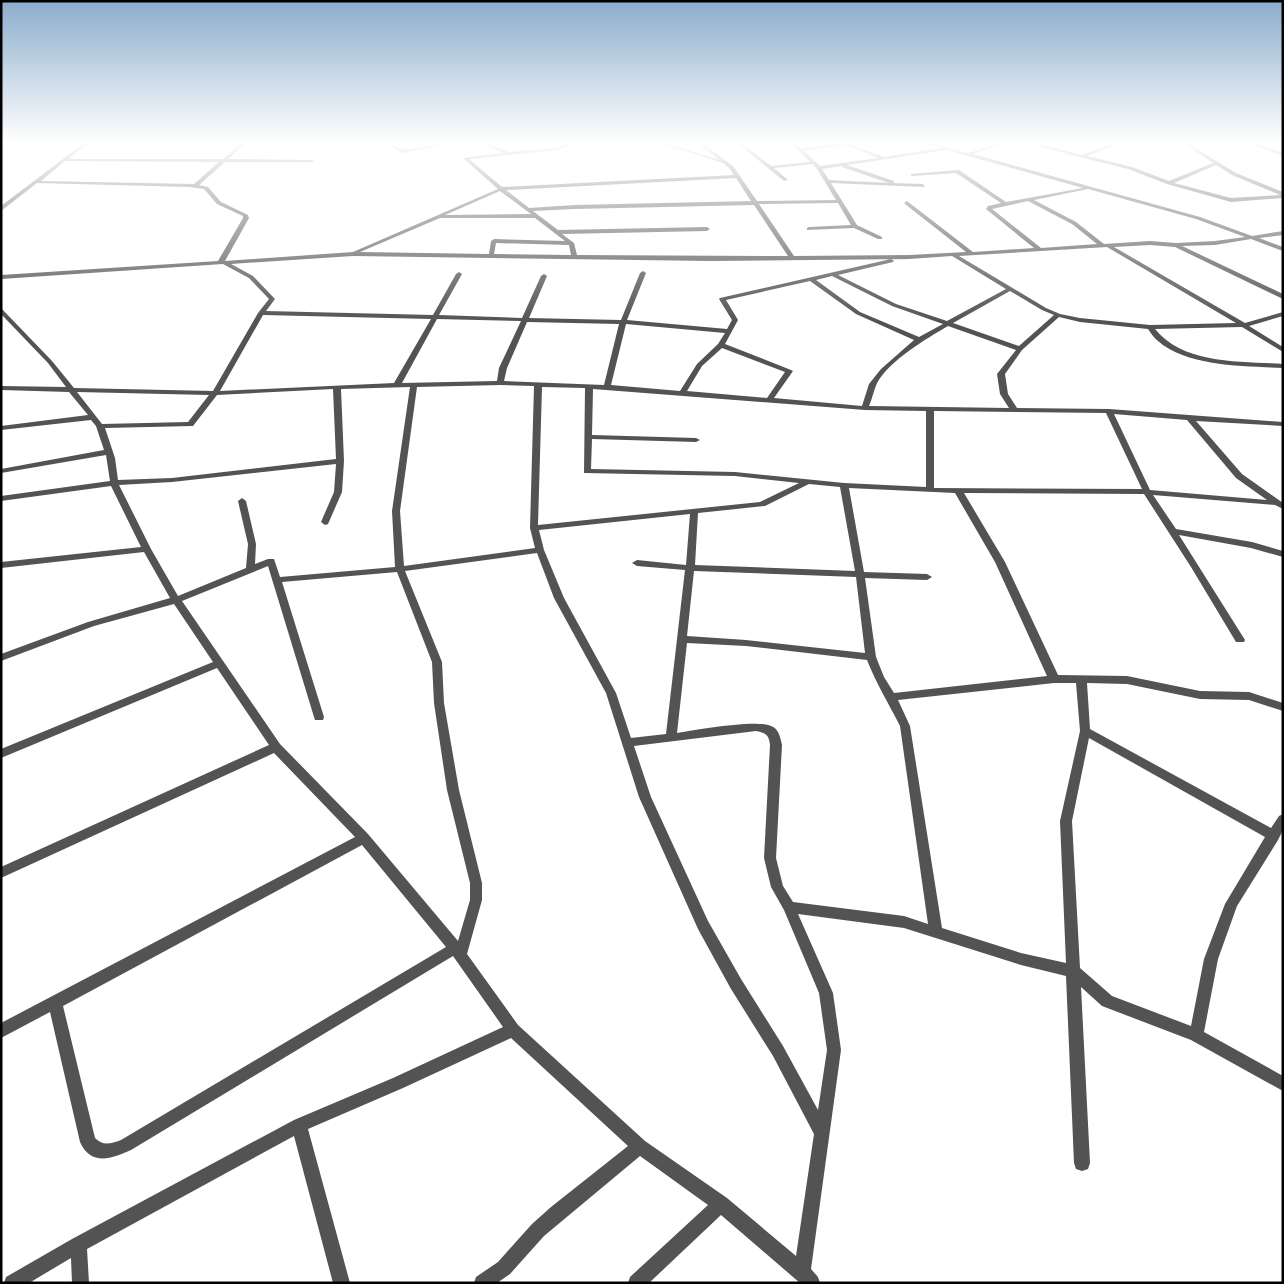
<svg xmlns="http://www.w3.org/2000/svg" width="1284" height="1284" font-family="Manrope,sans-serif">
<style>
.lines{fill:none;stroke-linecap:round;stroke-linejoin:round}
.minor{fill:#535353;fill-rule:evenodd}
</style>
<rect width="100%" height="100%" fill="#fff"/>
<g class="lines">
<!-- minor -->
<path class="minor" d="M 84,143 L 88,143 L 69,159 L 223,159 L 242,143 L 246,143 L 228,159 L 314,160 L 312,162 L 225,162 L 199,185 L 208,187 L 221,202 L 248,215 L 249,218 L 225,261 L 353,252 L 498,189 L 463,158 L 503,153 L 481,143 L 486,143 L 509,152 L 556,148 L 573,143 L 578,143 L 556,150 L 469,159 L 502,187 L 734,175 L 729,168 L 723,163 L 660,143 L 665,143 L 719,160 L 698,143 L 702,143 L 733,166 L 757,201 L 836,200 L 817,169 L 813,164 L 774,168 L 788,180 L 784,181 L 737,143 L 741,143 L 771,166 L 810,162 L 791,143 L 795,143 L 801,148 L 846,143 L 884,157 L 941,148 L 925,143 L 930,143 L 968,153 L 999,143 L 1004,143 L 973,154 L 1200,217 L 1252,236 L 1283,231 L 1283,235 L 1259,238 L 1283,247 L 1283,251 L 1251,239 L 1215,245 L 1182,246 L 1283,294 L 1283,299 L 1175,247 L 1150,245 L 1114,247 L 1245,323 L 1283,312 L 1283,316 L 1249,326 L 1283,347 L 1283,352 L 1242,327 L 1155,329 C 1184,365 1241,361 1283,364 L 1283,368 C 1246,366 1187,367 1158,341 C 1154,338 1151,333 1148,329 L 1080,322 L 1059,317 L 1022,350 L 1005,374 L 1008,394 L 1017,408 L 1109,409 L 1283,422 L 1283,426 L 1196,421 L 1242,474 L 1283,503 L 1283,509 L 1275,505 L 1153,495 L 1176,529 L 1252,542 L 1283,551 L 1283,557 L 1251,548 L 1179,535 L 1245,640 L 1244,642 L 1236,642 L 1191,567 L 1144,494 L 964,493 L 1005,562 L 1058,675 L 1127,676 L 1200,691 L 1249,692 L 1283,703 L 1283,711 L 1249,700 L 1200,699 L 1127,684 L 1087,683 L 1090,729 L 1271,828 L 1279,816 L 1283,814 L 1283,830 L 1278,840 L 1237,906 L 1218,959 L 1204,1032 L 1283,1076 L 1283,1091 L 1191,1040 L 1102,1006 L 1081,987 L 1090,1163 L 1088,1169 L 1082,1171 L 1076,1169 L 1074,1163 L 1066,976 L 1021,965 L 904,928 L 798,914 L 833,993 L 841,1050 L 811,1269 L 818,1277 L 820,1283 L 800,1283 L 721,1215 L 649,1283 L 628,1283 L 630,1277 L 708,1205 L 640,1156 L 544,1236 L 510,1274 L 497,1283 L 474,1283 L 476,1277 L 498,1262 L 532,1224 L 551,1207 L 628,1146 L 511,1038 L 403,1088 L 308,1129 L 350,1283 L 333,1283 L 294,1136 L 87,1249 L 89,1283 L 72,1283 L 71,1258 L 29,1283 L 4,1283 L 6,1277 L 72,1239 L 294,1120 L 393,1078 L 503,1027 L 453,956 L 131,1150 C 113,1158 91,1167 80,1142 L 50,1012 L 1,1038 L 1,1023 L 355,837 L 274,753 L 1,878 L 1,867 L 269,745 L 217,668 L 1,758 L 1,749 L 213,662 L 174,604 L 94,626 L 1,661 L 1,654 L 88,622 L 170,598 L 144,552 L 1,568 L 1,562 L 141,547 L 111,486 L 1,501 L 1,496 L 110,481 L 106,455 L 1,473 L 1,469 L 104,450 L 96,426 L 91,420 L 1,430 L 1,426 L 88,415 L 69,392 L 1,390 L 1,386 L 66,387 L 48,363 L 1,314 L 1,308 L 52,361 L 74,388 L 213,391 L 258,313 L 269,299 L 249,278 L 223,264 L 1,279 L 1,275 L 218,261 L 243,218 L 243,216 L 217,204 L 204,189 L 189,187 L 37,183 L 1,211 L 1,206 ZM 846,145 L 878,158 L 820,166 L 804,151 ZM 947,150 L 1083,188 L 1006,202 L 959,170 L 910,174 L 912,176 L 956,173 L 1001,203 L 988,206 L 986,209 L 1034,248 L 973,252 L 907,201 L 904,203 L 905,204 L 966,252 L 909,255 L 794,256 L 759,204 L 838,203 L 851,225 L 809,227 L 807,228 L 807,230 L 854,228 L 878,239 L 882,239 L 882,237 L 857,225 L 831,183 L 925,187 L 923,184 L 894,183 L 894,181 L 847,165 ZM 65,161 L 66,161 L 219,162 L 194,184 L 41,181 ZM 842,166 L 842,167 L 889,183 L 829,180 L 822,169 ZM 736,178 L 751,201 L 574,205 L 529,208 L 506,190 ZM 1088,189 L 1196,219 L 1245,237 L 1215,241 L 1176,243 L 1150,241 L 1104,244 L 1076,222 L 1034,200 ZM 500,191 L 531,214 L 445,215 ZM 1028,201 L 1072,224 L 1097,244 L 1041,248 L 992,209 ZM 754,205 L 788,256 L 577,255 L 574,243 L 562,234 L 707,231 L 710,229 L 707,227 L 558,230 L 533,211 L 574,209 ZM 440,218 L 535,218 L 565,241 L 494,239 L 491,241 L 489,254 L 360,252 ZM 496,243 L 569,245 L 571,255 L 494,254 ZM 1107,247 L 1236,323 L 1150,325 L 1080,318 L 1060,314 L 1046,308 L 959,256 ZM 353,256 L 711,261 L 909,259 L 952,256 L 1006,289 L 947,321 L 896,304 L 838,275 L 893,262 L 894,261 L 891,259 L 720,298 L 719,299 L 732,320 L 727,329 L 627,320 L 646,273 L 643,271 L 640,273 L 621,320 L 529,318 L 547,276 L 544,274 L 541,276 L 522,318 L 439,315 L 462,274 L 459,272 L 456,274 L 433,315 L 266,311 L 275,299 L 274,298 L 253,276 L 231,264 ZM 832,276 L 892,306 L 943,324 L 919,337 L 860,312 L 816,280 ZM 810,281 L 856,314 L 914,340 L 881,369 L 869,384 L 862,406 L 774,398 L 793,371 L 791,370 L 725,344 L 738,320 L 726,300 ZM 1010,291 L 1042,310 L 1054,315 L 1019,346 L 953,323 ZM 263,315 L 431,319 L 394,383 L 220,391 ZM 437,319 L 521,321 L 499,368 L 497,381 L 402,383 ZM 527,322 L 619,324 L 604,385 L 504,381 L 507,368 ZM 626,324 L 725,333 L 718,344 L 697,364 L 680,391 L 611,385 ZM 948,326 L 1016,350 L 997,374 L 1000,394 L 1009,408 L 869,406 C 872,399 874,390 877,383 C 890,360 926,339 948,326 ZM 722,348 L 785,372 L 767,398 L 687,391 L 702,366 ZM 500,385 L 534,386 L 530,528 L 535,548 L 404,566 L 400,511 L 417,387 ZM 410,387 L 392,511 L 395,567 L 280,577 L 274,559 L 268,559 L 255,564 L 256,544 L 246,501 L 242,498 L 238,501 L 248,544 L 246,568 L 178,596 L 151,549 L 119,485 L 172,482 L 336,464 L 334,492 L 321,522 L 325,525 L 328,524 L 342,492 L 344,461 L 341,389 ZM 542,387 L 585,388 L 584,473 L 735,476 L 799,483 L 760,502 L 538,525 ZM 333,389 L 336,459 L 172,478 L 118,480 L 115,458 L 105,428 L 193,426 L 217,395 ZM 593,389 L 865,410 L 926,411 L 926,487 L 844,483 L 735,472 L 591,469 L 592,439 L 696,442 L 700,440 L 696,438 L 592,435 ZM 77,392 L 209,395 L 188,422 L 102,424 ZM 934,411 L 1106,413 L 1142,489 L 934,488 ZM 1114,414 L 1187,420 L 1236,478 L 1267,500 L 1150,490 ZM 809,484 L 840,487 L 855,571 L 695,565 L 698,513 L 765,506 ZM 849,488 L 955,493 L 995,562 L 1047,676 L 894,693 L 884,677 L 876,657 L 865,578 L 927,580 L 932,577 L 927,574 L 864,572 ZM 690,514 L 686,565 L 637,560 L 632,563 L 637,566 L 685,570 L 666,734 L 631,738 L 616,693 L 564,598 L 544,550 L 539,530 ZM 537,553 L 554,598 L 606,693 L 639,797 L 698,929 L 731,989 L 773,1056 L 814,1134 L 796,1256 L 727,1198 L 645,1141 L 518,1025 L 467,954 L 482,900 L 482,883 L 459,790 L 444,703 L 442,662 L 405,571 ZM 268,566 L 314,717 L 315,720 L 323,720 L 324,717 L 282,582 L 397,572 L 432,662 L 434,703 L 447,790 L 470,883 L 470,900 L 458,941 L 368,834 L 280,744 L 182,601 ZM 694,571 L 856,577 L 865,653 L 746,640 L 687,636 ZM 687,643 L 746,646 L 867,660 C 876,683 889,704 900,726 L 928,924 L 904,916 L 793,902 L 783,886 L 776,858 L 782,745 C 780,737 779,729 771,726 C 755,719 696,730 677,733 ZM 1054,683 L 1076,683 L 1080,731 L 1060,821 L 1066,963 L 1021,953 L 942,928 L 910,726 L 898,700 ZM 756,731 C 766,733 769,735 770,745 L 764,858 L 771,887 L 784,910 L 819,993 L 827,1050 L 818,1110 L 783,1046 L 741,979 L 708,921 L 651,797 L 634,746 ZM 1089,738 L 1265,837 L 1225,904 L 1204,959 L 1191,1026 L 1112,996 L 1080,968 L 1072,821 ZM 362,845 L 446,947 L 121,1140 C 110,1144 103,1146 95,1138 L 63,1006 Z
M 385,143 L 389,143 L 403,150 L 448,143 L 455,143 L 402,153 Z
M 1033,143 L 1038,143 L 1082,155 L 1115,143 L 1120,143 L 1087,156 L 1132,167 L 1169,181 L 1213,163 L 1183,143 L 1187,143 L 1236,173 L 1283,192 L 1283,198 L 1231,202 L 1167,184 L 1128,169 L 1044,148 ZM 1216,165 L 1232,175 L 1280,195 L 1231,198 L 1174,183 Z
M 1249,143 L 1254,143 L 1283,153 L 1283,156 Z"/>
</g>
<!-- sky -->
<linearGradient id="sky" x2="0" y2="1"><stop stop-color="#8baccc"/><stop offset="0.44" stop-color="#fff"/><stop offset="1" stop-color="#fff" stop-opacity="0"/></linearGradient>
<rect width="1284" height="322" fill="url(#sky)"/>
<!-- border -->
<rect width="1284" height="1284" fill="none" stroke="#000000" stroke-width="5"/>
</svg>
